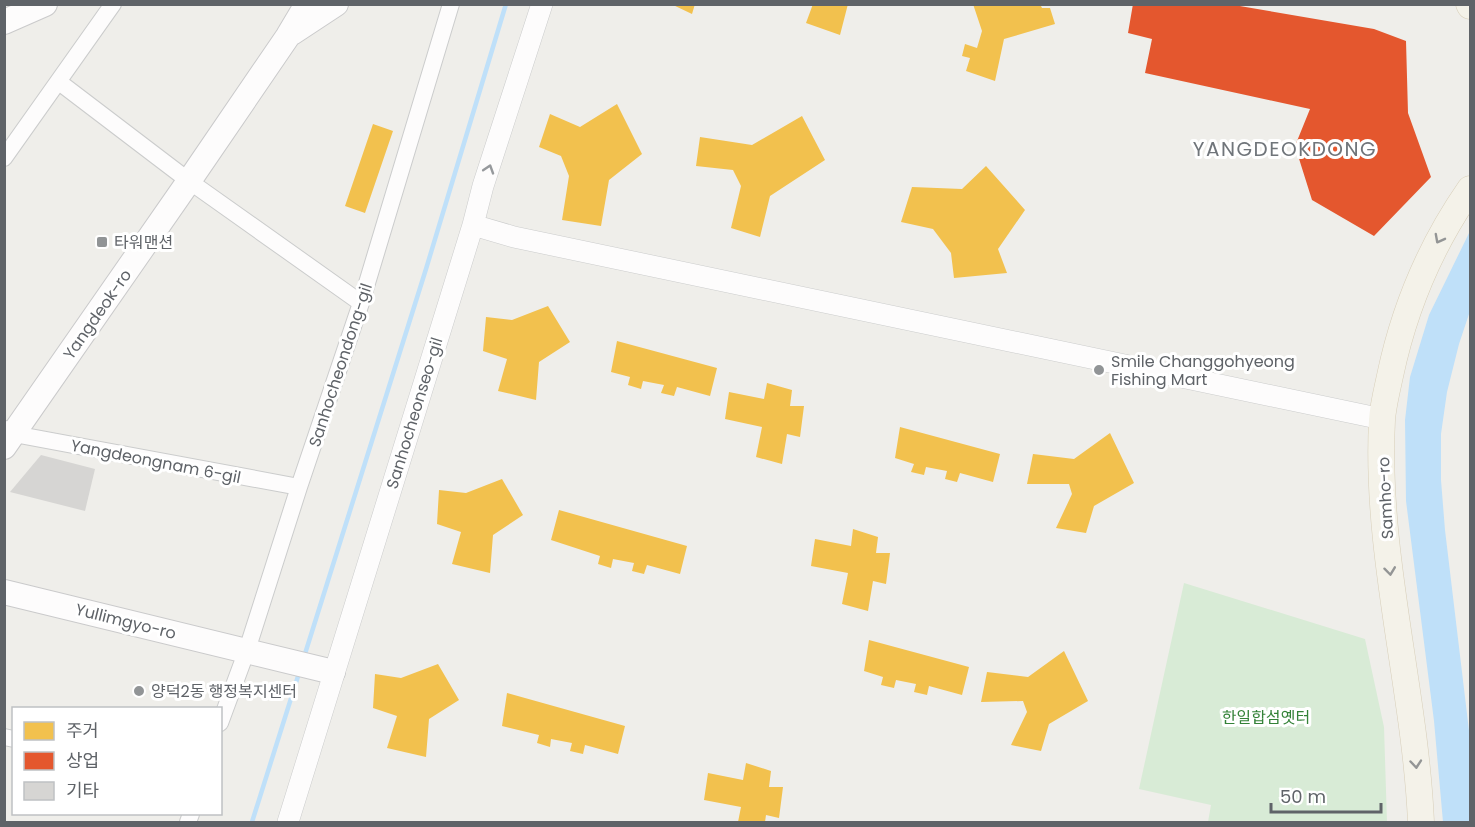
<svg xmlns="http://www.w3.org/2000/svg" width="1475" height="827" font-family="Poppins,'Noto Sans KR',sans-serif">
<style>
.green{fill:#d8ebd6}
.water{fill:#bfe0f9}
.homes{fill:#f2c14e}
.shops{fill:#e4572e}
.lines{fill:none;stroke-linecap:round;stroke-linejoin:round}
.stream{stroke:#bfe0f9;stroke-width:4.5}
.building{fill:#d6d5d3}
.minor-casing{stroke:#cbcccc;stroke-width:18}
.tertiary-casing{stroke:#cbcccc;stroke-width:22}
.secondary-casing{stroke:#cacacb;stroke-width:26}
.primary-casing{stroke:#d7ceb8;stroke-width:27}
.minor{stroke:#fdfcfc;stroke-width:16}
.tertiary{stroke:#fdfcfc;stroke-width:21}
.secondary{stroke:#fdfcfc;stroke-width:24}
.primary{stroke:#f4f2e9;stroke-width:26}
.oneway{stroke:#96999c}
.oneway2{stroke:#939595}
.poi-dot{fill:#919496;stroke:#fff;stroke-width:2}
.labels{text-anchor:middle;stroke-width:6;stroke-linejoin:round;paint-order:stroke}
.poi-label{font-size:16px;fill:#5f6368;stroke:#fff;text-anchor:start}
.street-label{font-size:16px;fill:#5f6368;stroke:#fff}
.park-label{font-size:16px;fill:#348238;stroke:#fff}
.quarter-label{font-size:20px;letter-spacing:1.5px;fill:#70757a;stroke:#fff}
</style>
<rect width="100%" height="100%" fill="#efeeea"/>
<!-- green -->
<path class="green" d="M 1184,583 L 1365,639 L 1384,727 L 1387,822 L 1208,822 L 1211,805 L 1139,789 Z"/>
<!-- water -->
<path class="water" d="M 1470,231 L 1470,311 L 1459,344 L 1447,392 L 1441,434 L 1441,480 L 1445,530 L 1470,739 L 1470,822 L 1443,822 L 1434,721 L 1406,501 L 1405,420 L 1410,377 L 1429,315 Z"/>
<!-- homes -->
<path class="homes" d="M 671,4 L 695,4 L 692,14 Z
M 813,4 L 848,4 L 840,35 L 806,23 Z
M 973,4 L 1040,4 L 1042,8 L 1050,8 L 1055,24 L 1004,39 L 995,81 L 966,71 L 970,58 L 962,56 L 965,44 L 977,48 L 982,31 Z
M 617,104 L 642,154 L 609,180 L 601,226 L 562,220 L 569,176 L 561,156 L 539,147 L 550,114 L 580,127 Z
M 1331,105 L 1347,106 L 1345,115 L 1367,117 L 1369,109 L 1385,112 L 1383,143 L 1386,155 L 1406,177 L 1396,189 L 1390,184 L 1372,206 L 1376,211 L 1370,219 L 1358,210 L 1363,204 L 1331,185 L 1320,190 L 1307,156 L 1319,149 L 1332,114 Z
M 802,116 L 825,160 L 770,196 L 760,237 L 731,228 L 741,186 L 733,170 L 696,166 L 700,137 L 752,145 Z
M 373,124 L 393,131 L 365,213 L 345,206 Z
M 986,166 L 1025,210 L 998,249 L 1007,273 L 954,278 L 951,253 L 933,229 L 901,222 L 912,187 L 962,189 Z
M 548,306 L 570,342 L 539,362 L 536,400 L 498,391 L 507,359 L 483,351 L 486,317 L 512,320 Z
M 617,341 L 717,368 L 710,396 L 677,387 L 674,396 L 661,393 L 664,385 L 643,381 L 641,389 L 628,385 L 630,377 L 611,372 Z
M 767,383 L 792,390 L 790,406 L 804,406 L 800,437 L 787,434 L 782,464 L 756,457 L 762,427 L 725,419 L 729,392 L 764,399 Z
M 900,427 L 1000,454 L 993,482 L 960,473 L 957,482 L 945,479 L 947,471 L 926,467 L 924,475 L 911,472 L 914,464 L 895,458 Z
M 1110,433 L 1134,483 L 1094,506 L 1086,533 L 1056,528 L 1072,494 L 1069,484 L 1027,484 L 1033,454 L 1074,459 Z
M 502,479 L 523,515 L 493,535 L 490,573 L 452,564 L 461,532 L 437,524 L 439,490 L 466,493 Z
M 559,510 L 687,546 L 680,574 L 647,565 L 644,574 L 632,571 L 634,563 L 613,559 L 611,568 L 598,564 L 600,556 L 551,540 Z
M 853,529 L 878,537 L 876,553 L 890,553 L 886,584 L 873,581 L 868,611 L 842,604 L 848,573 L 811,566 L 815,539 L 851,546 Z
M 869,640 L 969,667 L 962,695 L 929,686 L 927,695 L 914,692 L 916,684 L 896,680 L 894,688 L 881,685 L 883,677 L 864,671 Z
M 1064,651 L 1088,701 L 1049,724 L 1041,751 L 1011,745 L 1027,712 L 1023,701 L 981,702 L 987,672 L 1028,677 Z
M 438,664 L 459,700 L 429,719 L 426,757 L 387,748 L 397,716 L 373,708 L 375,674 L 401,678 Z
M 507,693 L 625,726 L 618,754 L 585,745 L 583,754 L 570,751 L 572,743 L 551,739 L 550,747 L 537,743 L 539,735 L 502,726 Z
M 746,763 L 771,771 L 769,787 L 783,787 L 779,818 L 766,815 L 765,822 L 738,822 L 741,807 L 704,800 L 708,773 L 743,780 Z"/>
<!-- shops -->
<path class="shops" d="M 1133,4 L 1228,4 L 1374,29 L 1406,41 L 1408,113 L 1431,177 L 1374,236 L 1312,200 L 1295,146 L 1310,109 L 1145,73 L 1152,39 L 1128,33 Z"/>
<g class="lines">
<!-- stream -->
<path class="stream" d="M 304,657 L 426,269 L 506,4
M 252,822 L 300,670"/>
</g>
<!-- building -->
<path class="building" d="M 41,455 L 95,469 L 85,511 L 10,492 Z"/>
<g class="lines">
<defs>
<path id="minor" d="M 59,82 L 189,181 L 361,303
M 4,158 L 113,4
M 5,429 L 14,434 L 299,487
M 220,723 L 247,650 L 299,487 L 361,303 L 451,4
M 4,737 L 14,739
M 188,822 L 191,814"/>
<path id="tertiary" d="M 473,225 L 514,237 L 1382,419
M 288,822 L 473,225 L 483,186 L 542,4"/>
<path id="secondary" d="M 4,22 L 45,4
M 292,33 L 336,4
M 4,447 L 189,181 L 288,36 L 307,4
M 4,592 L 333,672"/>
<path id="primary" d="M 1469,4 L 1470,6
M 1421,822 C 1415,688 1375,556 1382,420 C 1383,406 1387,390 1390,376 C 1404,309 1431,245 1470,189"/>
</defs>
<!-- minor casing -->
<use href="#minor" class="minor-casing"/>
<!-- tertiary casing -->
<use href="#tertiary" class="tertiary-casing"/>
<!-- secondary casing -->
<use href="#secondary" class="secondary-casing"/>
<!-- primary casing -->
<use href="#primary" class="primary-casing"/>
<!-- minor -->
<use href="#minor" class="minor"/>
<!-- tertiary -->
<use href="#tertiary" class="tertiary"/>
<!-- secondary -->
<use href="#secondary" class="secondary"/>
<!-- primary -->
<use href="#primary" class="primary"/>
</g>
<!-- one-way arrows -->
<defs><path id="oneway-chevron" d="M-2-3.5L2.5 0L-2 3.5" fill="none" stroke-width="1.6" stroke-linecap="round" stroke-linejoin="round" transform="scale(1.5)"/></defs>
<use class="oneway" href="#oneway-chevron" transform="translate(489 169) rotate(-72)"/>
<g class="oneway2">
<use href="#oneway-chevron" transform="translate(1439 239) rotate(118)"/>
<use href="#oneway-chevron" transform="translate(1390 571) rotate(83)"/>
<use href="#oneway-chevron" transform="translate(1416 764) rotate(85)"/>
</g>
<!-- markers -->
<g class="poi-dot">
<rect x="96" y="236" width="12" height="12" rx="3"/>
<circle cx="1099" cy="370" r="6"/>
<circle cx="139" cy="691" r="6"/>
</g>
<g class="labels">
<!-- poi labels -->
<g class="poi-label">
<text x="114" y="248">타워맨션</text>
<text x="1111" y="367">Smile Changgohyeong<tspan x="1111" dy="18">Fishing Mart</tspan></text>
<text x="151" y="697">양덕2동 행정복지센터</text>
</g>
<!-- street labels -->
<g class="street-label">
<text transform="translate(97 314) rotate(-55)" y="6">Yangdeok-ro</text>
<text transform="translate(340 365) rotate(-72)" y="6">Sanhocheondong-gil</text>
<text transform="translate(414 413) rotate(-73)" y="6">Sanhocheonseo-gil</text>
<text transform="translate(156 461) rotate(11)" y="6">Yangdeongnam 6-gil</text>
<text transform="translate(1385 498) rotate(-93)" y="6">Samho-ro</text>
<text transform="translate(126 621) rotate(14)" y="6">Yullimgyo-ro</text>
</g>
<!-- park labels -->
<g class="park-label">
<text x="1266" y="723">한일합섬옛터</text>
</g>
<!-- quarter labels -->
<g class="quarter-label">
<text x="1285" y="156">YANGDEOKDONG</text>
</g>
</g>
<!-- border -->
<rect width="1475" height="827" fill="none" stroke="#5f6368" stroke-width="12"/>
<!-- legend -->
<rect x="12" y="707" width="210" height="108" fill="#ffffff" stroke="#bfc1c3" stroke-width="1.5"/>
<rect x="24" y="722" width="30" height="18" fill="#f2c14e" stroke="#bfc1c3" stroke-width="1.5"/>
<text x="66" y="737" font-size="18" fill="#5f6368">주거</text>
<rect x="24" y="752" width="30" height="18" fill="#e4572e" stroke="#bfc1c3" stroke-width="1.5"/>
<text x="66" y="767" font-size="18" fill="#5f6368">상업</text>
<rect x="24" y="782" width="30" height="18" fill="#d6d5d3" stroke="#bfc1c3" stroke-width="1.5"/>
<text x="66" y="797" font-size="18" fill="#5f6368">기타</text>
<!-- scale -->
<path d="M1271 803v9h110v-9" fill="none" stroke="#5f6368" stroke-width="3"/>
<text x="1280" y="803" font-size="18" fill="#5f6368" stroke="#ffffff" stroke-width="4.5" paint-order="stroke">50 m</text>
</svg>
